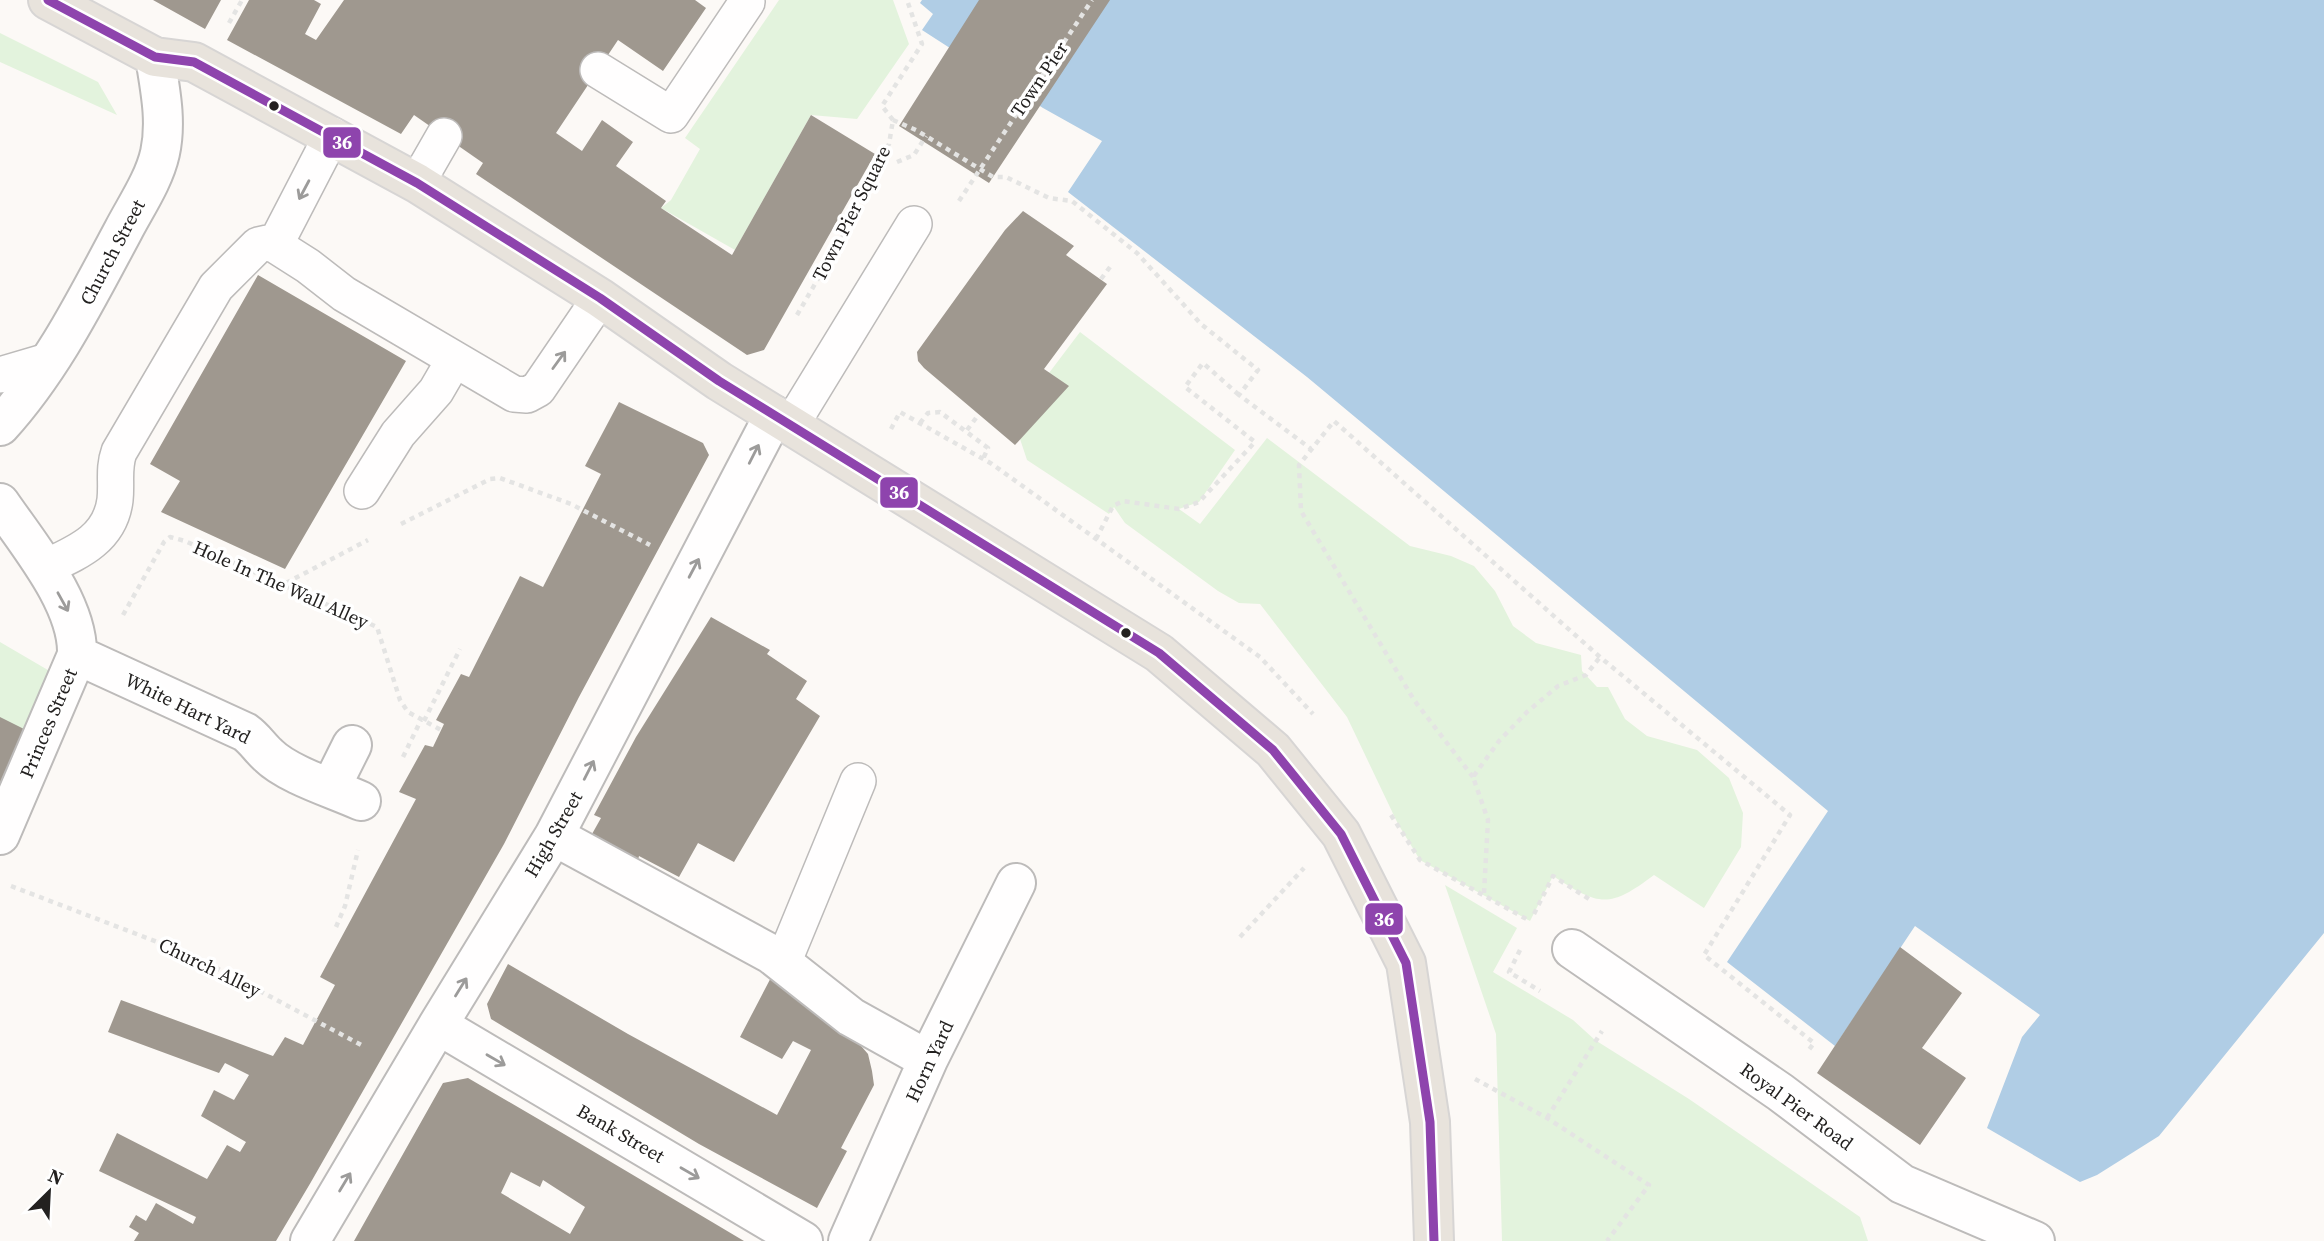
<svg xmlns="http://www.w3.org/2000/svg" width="2324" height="1241" font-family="'Source Serif 4',serif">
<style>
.green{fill:#e3f3dd}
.water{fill:#b0cde5}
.building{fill:#9f988f;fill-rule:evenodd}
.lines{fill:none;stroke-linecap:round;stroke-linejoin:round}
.lane-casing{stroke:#bdbbba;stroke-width:38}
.street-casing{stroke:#bdbbba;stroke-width:42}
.primary-casing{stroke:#d7d5d4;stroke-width:42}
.path{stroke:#e4e4e3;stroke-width:4.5;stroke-dasharray:5 5;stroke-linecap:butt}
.lane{stroke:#fffefe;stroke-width:35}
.street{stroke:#fffefe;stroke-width:38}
.primary{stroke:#e8e3dc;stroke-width:38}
.bus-1-casing{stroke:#fff;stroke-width:14}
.bus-1{stroke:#8e44ad;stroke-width:9}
.oneway{stroke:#9c9b9a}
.bus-dot{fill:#232120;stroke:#fff;stroke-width:2.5}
.labels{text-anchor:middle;stroke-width:7;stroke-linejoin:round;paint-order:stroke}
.street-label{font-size:19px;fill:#232120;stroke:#fff}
.line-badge{stroke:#fff;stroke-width:2.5}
.badge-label{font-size:19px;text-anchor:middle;font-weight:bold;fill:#fff}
</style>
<rect width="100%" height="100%" fill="#fcf9f6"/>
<!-- green -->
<path class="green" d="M 779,0 L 893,0 L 909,44 L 857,119 L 811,115 L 735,250 L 661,208 L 671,200 L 700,149 L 685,138 Z
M 0,33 L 98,82 L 117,115 L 0,62 Z
M 1080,332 L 1235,450 L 1199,502 L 1179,509 L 1200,524 L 1267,438 L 1410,546 L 1451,556 L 1474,566 L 1495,591 L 1513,626 L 1536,643 L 1581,655 L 1582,671 L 1597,687 L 1608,687 L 1625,719 L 1647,736 L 1697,750 L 1729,778 L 1743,813 L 1741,847 L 1704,908 L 1654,875 C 1609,909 1599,906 1553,876 L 1530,921 L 1420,860 L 1398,824 L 1347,717 L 1260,604 L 1239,603 L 1218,591 L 1125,523 L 1114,507 L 1109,514 L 1027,460 L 1020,439 L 1068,386 L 1049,373 Z
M 0,642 L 53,673 L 0,786 Z
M 1445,885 L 1517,928 L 1493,972 L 1573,1020 L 1595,1040 L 1689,1099 L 1860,1217 L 1868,1241 L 1502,1241 L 1496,1034 Z"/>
<!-- water -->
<path class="water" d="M 922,0 L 2324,0 L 2324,933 L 2159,1136 L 2097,1175 L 2080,1182 L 1987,1128 L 2022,1037 L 2040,1015 L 1915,926 L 1835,1046 L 1727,962 L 1828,811 L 1307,377 L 1068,192 L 1102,141 L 1043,108 L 922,30 L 933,14 L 920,3 Z"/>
<!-- building -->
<path class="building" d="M 153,0 L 221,0 L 205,29 Z
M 249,0 L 314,0 L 321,4 L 305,34 L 316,40 L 344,0 L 695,0 L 706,8 L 663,71 L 618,40 L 556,133 L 582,151 L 602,120 L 633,142 L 616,166 L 666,201 L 661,208 L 732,255 L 811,115 L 875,154 L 764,350 L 747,355 L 476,174 L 483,163 L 414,115 L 401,134 L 227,40 Z
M 979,0 L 1110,0 L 989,183 L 899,126 Z
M 1023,211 L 1074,246 L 1066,255 L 1107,284 L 1044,369 L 1069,386 L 1015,445 L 924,368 L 918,361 L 917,352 L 1005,230 Z
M 258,275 L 406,361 L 285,569 L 161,512 L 180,481 L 150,464 Z
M 619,402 L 703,443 L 709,455 L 579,697 L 504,844 L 311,1182 L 276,1241 L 134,1241 L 139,1233 L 129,1227 L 136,1215 L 146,1221 L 156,1203 L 193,1224 L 196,1217 L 99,1171 L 117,1133 L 207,1179 L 227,1145 L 240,1152 L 246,1142 L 201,1116 L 214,1090 L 234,1100 L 249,1075 L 225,1063 L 219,1073 L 108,1032 L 121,1000 L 273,1056 L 285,1037 L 303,1045 L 335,985 L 320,977 L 416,799 L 399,792 L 425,745 L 433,747 L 444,724 L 436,720 L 461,674 L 469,677 L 520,576 L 543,587 L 601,474 L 585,466 Z
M 711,617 L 770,650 L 767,654 L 807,681 L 796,699 L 820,716 L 734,862 L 698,843 L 679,877 L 639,856 L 638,860 L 592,834 L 601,818 L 594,815 L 636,737 Z
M 0,717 L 26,730 L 0,786 Z
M 1900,947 L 1962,993 L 1922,1048 L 1966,1078 L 1920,1145 L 1817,1073 Z
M 508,964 L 628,1034 L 777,1115 L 811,1050 L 793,1041 L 782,1059 L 740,1037 L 777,966 L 849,1032 L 868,1054 L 872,1071 L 874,1085 L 841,1148 L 847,1151 L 817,1208 L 699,1144 L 491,1019 L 487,1004 Z
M 468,1078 L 564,1134 L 744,1241 L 354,1241 L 443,1083 ZM 511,1172 L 540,1187 L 543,1180 L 585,1207 L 570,1234 L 501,1193 Z"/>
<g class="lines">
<defs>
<path id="lane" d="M 598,70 L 671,115 L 747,2 L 745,0
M 417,183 L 444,136
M 275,245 L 332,135
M 0,375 L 51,360
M 791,425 L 914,224
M 362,491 L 398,434 L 436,391 L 454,360
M 44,568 C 76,553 110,540 115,500 C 117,482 113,469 119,452 L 216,287 L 258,245 L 267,243 L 275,245 L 308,266 L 344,294 L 514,394 L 527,395 L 538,389 L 600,298
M 783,963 L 858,781"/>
<path id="street" d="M 0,426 C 52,369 87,298 123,231 C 136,206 154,180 160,153 C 167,121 160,89 155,57
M 0,503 C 28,544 79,604 77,655 L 0,835
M 77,655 L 245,732 C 255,739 259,747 268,755 C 288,775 335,789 361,801
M 331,787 L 352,745
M 554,836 L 771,954 L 851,1017 L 928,1060
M 1572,949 L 1780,1092 L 1902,1184 L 2035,1241
M 438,1025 L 803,1241
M 310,1241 L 438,1025 L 554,836 L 774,415
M 848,1241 L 928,1060 L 1016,883"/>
<path id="primary" d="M 48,0 L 155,57 L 194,62 L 417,183 L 600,298 L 719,381 L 1159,653 L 1273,750 L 1341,834 L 1406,963 L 1430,1122 L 1434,1241"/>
</defs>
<!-- lane casing -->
<use href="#lane" class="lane-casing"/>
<!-- street casing -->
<use href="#street" class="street-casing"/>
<!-- primary casing -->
<use href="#primary" class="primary-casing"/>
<!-- path -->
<path class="path" d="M 229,23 L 242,0
M 893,120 L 916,130 L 993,177 L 1006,177 L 1049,198 L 1072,201 L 1137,253 L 1201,324 L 1258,370 L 1239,395 L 1311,449
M 893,120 L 882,106 L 922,44 L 907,0
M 897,162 L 914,155 L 926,136
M 959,201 L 1092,0
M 1101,279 L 1110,267
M 797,315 L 855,215 L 861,194 L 889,144 L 893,120
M 920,423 L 928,413 L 940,412 L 988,448 L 983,459
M 891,429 L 900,412 L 992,464 L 1260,657 L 1313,714
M 967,430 L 979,414
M 401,524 L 490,479 L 500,478 L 571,504 L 650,545
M 1096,539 L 1113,506 L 1123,501 L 1179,509 L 1199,502 L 1255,442 L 1185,387 L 1203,363 L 1239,395
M 286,583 L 368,540
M 123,615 L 164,542 L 170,537 L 185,541 L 377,627 L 400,700 L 408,712 L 441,730
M 424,721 L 460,649
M 403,757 L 421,720
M 1473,777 L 1414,700 L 1301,511 L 1299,465 L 1334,421 L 1600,657 L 1790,815 L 1704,955 L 1814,1043 L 1808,1051
M 1391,815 L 1420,860 L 1530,921
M 11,886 L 194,956 L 365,1047
M 1484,893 L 1488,820 L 1473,777 L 1499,741 L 1527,712 L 1558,686 L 1586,675 L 1600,657
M 1534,914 L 1553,876 L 1589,899
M 336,927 L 345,906 L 358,850
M 1240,937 L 1304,868
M 1520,950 L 1509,972 L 1540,991
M 1475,1079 L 1547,1118 L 1649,1185 L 1607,1241
M 1547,1118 L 1602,1031"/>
<!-- lane -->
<use href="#lane" class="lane"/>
<!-- street -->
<use href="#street" class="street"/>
<!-- primary -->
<use href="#primary" class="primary"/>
<defs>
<path id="bus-1" d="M 48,0 L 155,57 L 194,62 L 417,183 L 600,298 L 719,381 L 1159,653 L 1273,750 L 1341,834 L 1406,963 L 1430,1122 L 1434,1241"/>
</defs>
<!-- bus-1 casing -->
<use href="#bus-1" class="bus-1-casing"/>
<!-- bus-1 -->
<use href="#bus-1" class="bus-1"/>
</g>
<!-- one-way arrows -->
<defs><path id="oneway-shaft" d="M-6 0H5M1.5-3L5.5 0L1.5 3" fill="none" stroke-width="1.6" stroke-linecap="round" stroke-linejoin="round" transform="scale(1.75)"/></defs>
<g class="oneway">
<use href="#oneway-shaft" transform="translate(304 190) rotate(118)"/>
<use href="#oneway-shaft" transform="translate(559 360) rotate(-54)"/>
<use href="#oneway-shaft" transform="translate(754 454) rotate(-63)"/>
<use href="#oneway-shaft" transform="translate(694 568) rotate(-62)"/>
<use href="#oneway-shaft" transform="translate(63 602) rotate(61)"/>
<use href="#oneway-shaft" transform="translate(589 770) rotate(-63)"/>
<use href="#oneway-shaft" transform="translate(461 987) rotate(-58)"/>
<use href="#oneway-shaft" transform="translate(496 1060) rotate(30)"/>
<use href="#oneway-shaft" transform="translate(690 1173) rotate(30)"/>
<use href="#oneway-shaft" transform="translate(345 1182) rotate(-59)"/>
</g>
<!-- markers -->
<g class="bus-dot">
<circle cx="274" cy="106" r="6"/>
<circle cx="1126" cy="633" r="6"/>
</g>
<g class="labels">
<!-- street labels -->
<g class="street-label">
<text transform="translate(1039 79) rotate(-56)" y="7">Town Pier</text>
<text transform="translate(851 213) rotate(-63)" y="7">Town Pier Square</text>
<text transform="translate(112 252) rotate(-62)" y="7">Church Street</text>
<text transform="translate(281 584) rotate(24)" y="7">Hole In The Wall Alley</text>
<text transform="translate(188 708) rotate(26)" y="7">White Hart Yard</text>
<text transform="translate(48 723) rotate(-67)" y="7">Princes Street</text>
<text transform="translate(553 834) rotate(-60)" y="7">High Street</text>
<text transform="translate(210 967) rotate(26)" y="7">Church Alley</text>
<text transform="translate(929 1061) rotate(-65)" y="7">Horn Yard</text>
<text transform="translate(1797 1106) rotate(36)" y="7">Royal Pier Road</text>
<text transform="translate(621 1133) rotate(30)" y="7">Bank Street</text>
</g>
</g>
<g class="line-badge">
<rect x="322" y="126" width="40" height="33" rx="7" fill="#8e44ad"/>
<rect x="879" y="476" width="40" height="33" rx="7" fill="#8e44ad"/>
<rect x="1364" y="902" width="40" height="34" rx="7" fill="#8e44ad"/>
</g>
<g class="badge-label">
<text x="342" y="149">36</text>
<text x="899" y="499">36</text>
<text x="1384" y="926">36</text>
</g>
<!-- north arrow -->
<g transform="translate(49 1192) rotate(24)" stroke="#ffffff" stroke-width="5" paint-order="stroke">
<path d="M0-5L12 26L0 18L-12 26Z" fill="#232120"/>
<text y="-10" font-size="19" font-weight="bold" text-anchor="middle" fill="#232120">N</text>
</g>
</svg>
